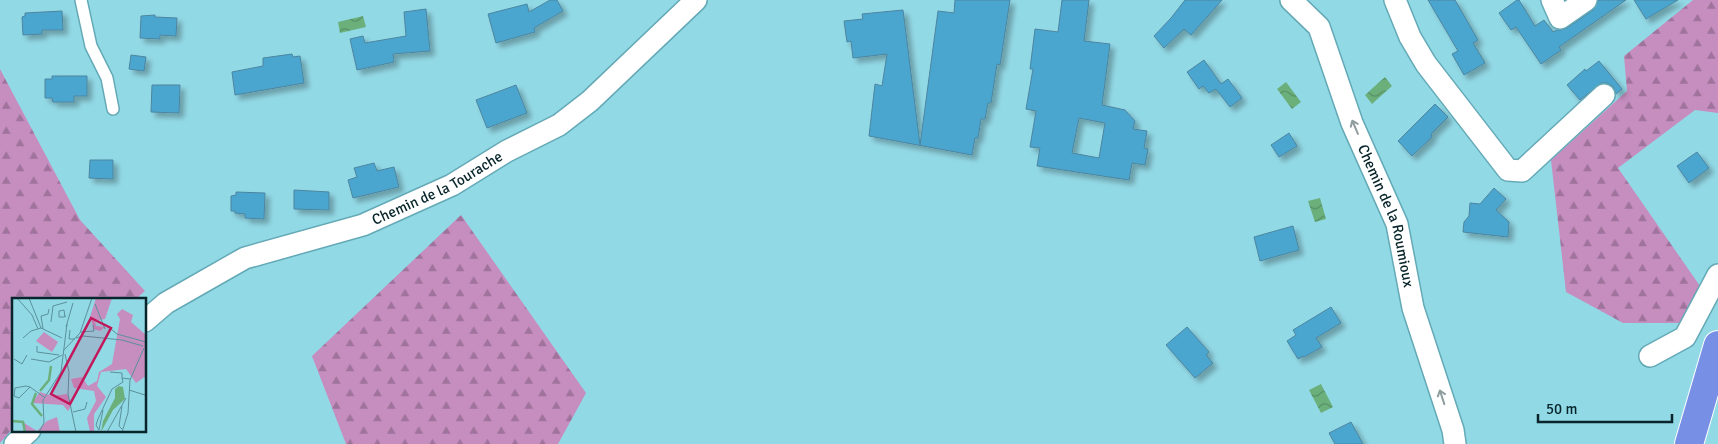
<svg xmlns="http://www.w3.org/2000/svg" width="1718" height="444" font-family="Signika,sans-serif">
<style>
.forest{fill:url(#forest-firs)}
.water{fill:url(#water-waves)}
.building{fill:#4ba6cf;stroke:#4c85a0;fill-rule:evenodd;filter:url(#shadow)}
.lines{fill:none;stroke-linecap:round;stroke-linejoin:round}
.lane-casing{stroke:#64a9b6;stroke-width:14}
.street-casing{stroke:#64a9b6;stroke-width:24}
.highway-casing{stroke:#fff;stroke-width:30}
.lane{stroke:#fff;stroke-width:11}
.street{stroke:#fff;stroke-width:21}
.highway{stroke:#778fe5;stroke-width:28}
.oneway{stroke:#8f9d9f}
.labels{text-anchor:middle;stroke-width:4.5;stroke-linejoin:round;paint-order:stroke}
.street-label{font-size:15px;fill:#07252a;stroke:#92d9e6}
.inset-river{fill:none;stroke:#6bb07b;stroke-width:2.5}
.inset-road{fill:none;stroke:#5a919b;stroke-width:1}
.view{fill:#c2185b;fill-opacity:0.15;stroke:#c2185b;stroke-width:2.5}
.inset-edge{fill:none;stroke:#07252a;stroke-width:2.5}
</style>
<defs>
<pattern id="forest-firs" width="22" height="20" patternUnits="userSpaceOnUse" patternTransform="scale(1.25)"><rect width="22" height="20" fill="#c68dbf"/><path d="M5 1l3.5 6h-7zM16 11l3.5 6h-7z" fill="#9f739b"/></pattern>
<pattern id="water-waves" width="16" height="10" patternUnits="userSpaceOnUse" patternTransform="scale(1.25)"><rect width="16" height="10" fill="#6bb07b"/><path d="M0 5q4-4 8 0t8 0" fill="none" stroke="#568f65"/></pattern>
<filter id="shadow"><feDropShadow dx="4.5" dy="4.5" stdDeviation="2.5" flood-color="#0004"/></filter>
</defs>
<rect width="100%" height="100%" fill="#92d9e6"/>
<!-- forest -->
<path class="forest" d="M 1693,0 L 1718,0 L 1718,113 L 1695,110 L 1618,168 L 1700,286 L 1684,323 L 1623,323 L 1566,292 L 1551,160 L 1627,91 L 1624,56 Z
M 0,69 L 80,220 L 145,291 L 136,299 L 14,299 L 14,427 L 0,443 Z
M 461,215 L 586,393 L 558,444 L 346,444 L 312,356 Z"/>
<!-- water -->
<path class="water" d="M 363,16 L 366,27 L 340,33 L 338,22 Z
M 1385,77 L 1392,86 L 1372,104 L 1365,95 Z
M 1286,82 L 1301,102 L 1292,109 L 1277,89 Z
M 1320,198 L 1326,219 L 1315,222 L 1308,201 Z
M 1321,384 L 1333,407 L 1321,413 L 1309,390 Z"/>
<!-- building -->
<path class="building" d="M 550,0 L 557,0 L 563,11 L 534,28 L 535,32 L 496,43 L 488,14 L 527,4 L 529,12 Z
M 955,0 L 1010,0 L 1000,65 L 997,64 L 991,103 L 988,103 L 985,119 L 981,119 L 978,138 L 975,138 L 972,155 L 869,136 L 875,84 L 882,86 L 887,54 L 853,58 L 851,41 L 847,42 L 844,21 L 863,19 L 862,14 L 903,10 L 920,145 L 938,11 L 954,13 Z
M 1062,0 L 1089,0 L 1084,41 L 1110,44 L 1102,105 L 1125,110 L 1135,121 L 1133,129 L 1147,131 L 1144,148 L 1148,149 L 1145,165 L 1132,163 L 1129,180 L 1037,166 L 1040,148 L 1030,147 L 1036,111 L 1026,109 L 1033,69 L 1030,69 L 1035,29 L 1058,32 ZM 1079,118 L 1105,123 L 1099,158 L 1072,153 Z
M 1185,0 L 1222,0 L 1191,35 L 1184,29 L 1164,48 L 1154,36 L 1171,18 Z
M 1428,0 L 1455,0 L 1478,40 L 1473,43 L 1485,63 L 1464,75 L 1452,54 L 1458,51 Z
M 1517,0 L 1519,0 L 1535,26 L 1544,20 L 1553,32 L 1557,30 L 1561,30 L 1567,28 L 1593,10 L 1599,0 L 1626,0 L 1559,47 L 1561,50 L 1541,64 L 1516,27 L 1511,30 L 1499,13 Z
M 1634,0 L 1678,0 L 1646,19 Z
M 426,9 L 430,51 L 393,54 L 394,62 L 357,70 L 350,39 L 363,36 L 365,43 L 406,36 L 404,12 Z
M 62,11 L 63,30 L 42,30 L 42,34 L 23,35 L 22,17 L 25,16 L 25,13 Z
M 155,15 L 155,17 L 177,18 L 176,36 L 160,35 L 160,39 L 140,38 L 141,16 Z
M 292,54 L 293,57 L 300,56 L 304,83 L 235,95 L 232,72 L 263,66 L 263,58 Z
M 131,55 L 146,57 L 144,71 L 129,69 Z
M 1204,60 L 1221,84 L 1228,79 L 1242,98 L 1230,107 L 1216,89 L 1209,93 L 1203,86 L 1199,89 L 1187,72 Z
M 1599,61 L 1622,89 L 1616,94 L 1613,86 L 1607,83 L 1601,83 L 1580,100 L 1567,85 L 1585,69 L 1586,71 Z
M 52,76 L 87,76 L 87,96 L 74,96 L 74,102 L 53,102 L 52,98 L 45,98 L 45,79 L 52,79 Z
M 152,85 L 180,85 L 179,113 L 151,112 Z
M 516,85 L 527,113 L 487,128 L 476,100 Z
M 1435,104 L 1448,117 L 1431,134 L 1432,137 L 1412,156 L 1398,141 Z
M 1289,133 L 1297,146 L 1279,157 L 1271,145 Z
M 1697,152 L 1709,168 L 1689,183 L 1677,166 Z
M 90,160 L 113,160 L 113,179 L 89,178 Z
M 374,163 L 377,171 L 394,167 L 399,187 L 353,198 L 348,180 L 357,177 L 354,168 Z
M 1494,188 L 1506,199 L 1496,210 L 1509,222 L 1508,237 L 1463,232 L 1464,222 L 1469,216 L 1470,203 L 1480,204 Z
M 294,190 L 329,192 L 329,210 L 294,209 Z
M 236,192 L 265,193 L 264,219 L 245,218 L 245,214 L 235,213 L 235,211 L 231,211 L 231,196 L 236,195 Z
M 1293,226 L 1299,250 L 1260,261 L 1254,237 Z
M 1331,307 L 1341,323 L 1316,338 L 1322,347 L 1304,357 L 1303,356 L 1298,359 L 1287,341 L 1296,335 L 1293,330 Z
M 1187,327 L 1209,352 L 1206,355 L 1213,363 L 1195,378 L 1166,345 Z
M 1351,422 L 1363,444 L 1335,444 L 1329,433 Z"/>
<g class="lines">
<defs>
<path id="lane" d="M 81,0 L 91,46 L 107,78 L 113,109"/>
<g id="street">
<path id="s1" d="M 1291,0 L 1319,27 L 1352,123 L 1397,224 L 1413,308 L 1453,430 L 1455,444"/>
<path d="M 1395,0 L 1410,37 L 1426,64 L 1508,170 L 1522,171 L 1604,95"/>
<path d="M 1552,0 L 1560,18 L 1586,0"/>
<path id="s2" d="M 145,321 L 166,303 L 245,258 L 363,225 L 452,185 L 507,151 L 559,125 L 590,101 L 696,0"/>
<path d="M 1650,356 L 1685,337 L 1718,275"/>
<path d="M 15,444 L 30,430"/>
</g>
<path id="highway" d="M 1689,444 L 1718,345"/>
</defs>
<!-- lane casing -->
<use href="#lane" class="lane-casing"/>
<!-- street casing -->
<use href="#street" class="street-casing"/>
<!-- highway casing -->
<use href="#highway" class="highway-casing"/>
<!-- lane -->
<use href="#lane" class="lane"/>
<!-- street -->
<use href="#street" class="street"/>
<!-- highway -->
<use href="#highway" class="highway"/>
</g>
<!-- one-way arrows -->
<defs><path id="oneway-shaft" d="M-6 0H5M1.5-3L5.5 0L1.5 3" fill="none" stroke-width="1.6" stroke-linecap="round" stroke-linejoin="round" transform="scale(1.25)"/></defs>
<g class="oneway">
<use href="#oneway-shaft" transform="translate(1355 127) rotate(-113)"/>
<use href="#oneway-shaft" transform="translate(1442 397) rotate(-108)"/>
</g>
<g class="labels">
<!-- street labels -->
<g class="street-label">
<text dy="5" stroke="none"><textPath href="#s2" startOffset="324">Chemin de la Tourache</textPath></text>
<text dy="5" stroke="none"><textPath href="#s1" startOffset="240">Chemin de la Roumioux</textPath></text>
</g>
</g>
<!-- overview -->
<g transform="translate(12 298)">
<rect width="134" height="134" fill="#92d9e6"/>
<path d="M 84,0 L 100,0 L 93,21 L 83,23 L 84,28 L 93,29 L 88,33 L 82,31 L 78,19 ZM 110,11 L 121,17 L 119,24 L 134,37 L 134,78 L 124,85 L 114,71 L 89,74 L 85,88 L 94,99 L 82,116 L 82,134 L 78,134 L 75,120 L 84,103 L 82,93 L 62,90 L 59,81 L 70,79 L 76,88 L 85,83 L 87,74 L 100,66 L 108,21 L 105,16 ZM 28,94 L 40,98 L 55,96 L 59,108 L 56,113 L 51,107 L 20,105 ZM 45,119 L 48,134 L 13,134 L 12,125 L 25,133 L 35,123 Z" fill="#c68dbf"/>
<path d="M 32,34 L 46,44 L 40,54 L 24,43 Z" fill="#c68dbf"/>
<path d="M 107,88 L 111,89 L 113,101 L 101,112 L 89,134 L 91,123 L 103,100 L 103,91 Z" fill="#6bb07b"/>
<path class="inset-river" d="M 28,93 L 37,82 L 39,68M 24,95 L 20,106 L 30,118M 0,123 L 11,124 L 13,134"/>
<path class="inset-road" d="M 5,0 L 20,17 L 26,31M 17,0 L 29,30M 83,6 L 93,31M 53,19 L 52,12 L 47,13 L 47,19 L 52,19 L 54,18M 39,24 L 41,8 L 55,4M 94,27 L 105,36 L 134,44M 54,29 L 61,5M 31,31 L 29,18 L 36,16 L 37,11M 58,32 L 57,41 L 63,41M 69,34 L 82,33 L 81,27M 11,40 L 19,33 L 29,30 L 50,40M 64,40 L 71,38 L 110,42 L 131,48M 25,48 L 25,54 L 47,57M 52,52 L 68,35 L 80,0M 53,56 L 57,74 L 56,96 L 64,134M 2,61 L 10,66 L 15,57M 19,61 L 37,64 L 50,57M 98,74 L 110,75 L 110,80M 18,89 L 7,100 L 2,98 L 3,90 L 14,88 L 18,89 L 32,99M 117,92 L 133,97M 61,114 L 73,111 L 75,104M 110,131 L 107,128 L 110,108M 87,132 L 84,127 L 86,121 L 100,91 L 111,84 L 110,80 L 118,81M 87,132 L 91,112M 27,134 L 32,125 L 31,102 L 49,74 L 55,26M 95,134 L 114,100M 110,134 L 116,115 L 118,82 L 132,50"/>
<path class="view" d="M 79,20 L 99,30 L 58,106 L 39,96 Z"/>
<rect width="134" height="134" class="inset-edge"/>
</g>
<!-- scale -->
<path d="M1538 414v8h134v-8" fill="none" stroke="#07252a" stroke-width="2.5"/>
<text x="1546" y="414" font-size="15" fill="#07252a" stroke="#92d9e6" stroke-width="4" paint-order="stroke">50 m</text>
</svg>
